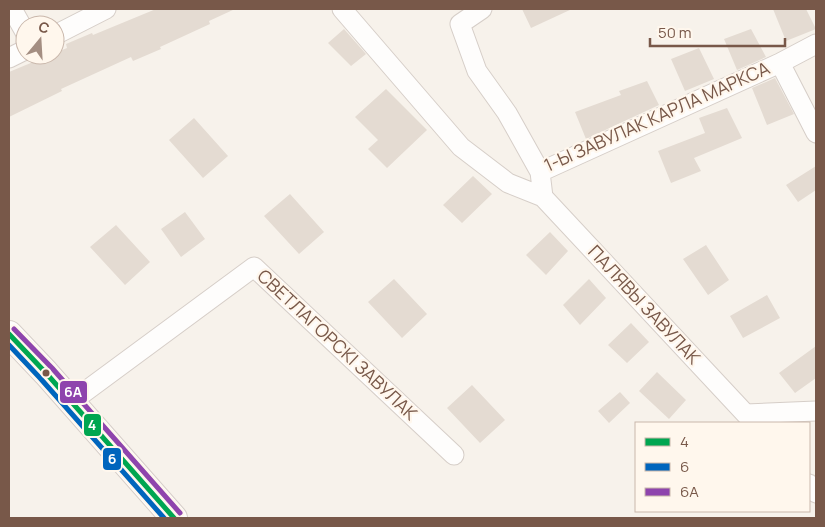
<svg xmlns="http://www.w3.org/2000/svg" width="825" height="527" font-family="Manrope,sans-serif">
<style>
.building{fill:#e4dbd2}
.lines{fill:none;stroke-linecap:round;stroke-linejoin:round}
.street-casing{stroke:#d6cec8;stroke-width:21}
.secondary-casing{stroke:#d7cec8;stroke-width:28}
.street{stroke:#fefdfc;stroke-width:19}
.secondary{stroke:#fefdfc;stroke-width:26}
.bus-1-casing{stroke:#fff7ed;stroke-width:9}
.bus-2-casing{stroke:#fff7ed;stroke-width:9}
.bus-3-casing{stroke:#fff7ed;stroke-width:9}
.bus-1{stroke:#00a651;stroke-width:5}
.bus-2{stroke:#0065bd;stroke-width:5}
.bus-3{stroke:#8e44ad;stroke-width:5}
.bus-dot{fill:#785849;stroke:#fff7ed;stroke-width:2}
.labels{text-anchor:middle;stroke-width:4.5;stroke-linejoin:round;paint-order:stroke}
.street-label{font-size:18px;fill:#785849;stroke:#fff7ed}
.line-badge{stroke:#fff7ed;stroke-width:2}
.badge-label{font-size:14px;text-anchor:middle;font-weight:bold;fill:#fff}
</style>
<rect width="100%" height="100%" fill="#f7f2eb"/>
<!-- building -->
<path class="building" d="M 156,9 L 235,9 L 209,21 L 210,24 L 160,47 L 161,49 L 133,61 L 131,57 L 61,89 L 62,91 L 9,117 L 9,72 L 50,55 L 55,55 L 55,53 L 67,48 L 66,44 L 92,33 L 93,35 Z
M 522,9 L 572,9 L 531,28 Z
M 773,9 L 806,9 L 816,29 L 786,41 Z
M 344,29 L 366,54 L 351,66 L 328,43 Z
M 751,29 L 766,57 L 737,70 L 724,39 Z
M 699,48 L 714,79 L 685,91 L 671,59 Z
M 775,78 L 794,114 L 767,125 L 752,88 Z
M 647,81 L 659,105 L 586,139 L 575,112 L 621,95 L 619,91 Z
M 386,89 L 427,130 L 387,168 L 368,149 L 378,140 L 355,117 Z
M 727,108 L 742,138 L 694,158 L 701,171 L 671,183 L 658,151 L 705,133 L 699,118 Z
M 194,118 L 228,156 L 203,178 L 169,140 Z
M 816,166 L 816,190 L 798,202 L 786,185 Z
M 473,176 L 492,194 L 462,223 L 443,205 Z
M 290,194 L 324,232 L 299,254 L 264,216 Z
M 185,212 L 205,239 L 181,257 L 161,229 Z
M 116,225 L 150,262 L 125,285 L 90,247 Z
M 550,232 L 568,251 L 546,275 L 526,255 Z
M 706,245 L 729,280 L 708,295 L 683,259 Z
M 394,279 L 427,314 L 402,338 L 368,302 Z
M 589,279 L 606,298 L 580,325 L 563,305 Z
M 767,295 L 780,318 L 743,338 L 730,316 Z
M 631,323 L 649,342 L 627,363 L 608,345 Z
M 816,346 L 816,378 L 795,393 L 779,373 Z
M 657,372 L 686,400 L 669,419 L 639,391 Z
M 472,385 L 505,420 L 480,443 L 447,408 Z
M 620,392 L 630,403 L 609,423 L 598,411 Z"/>
<g class="lines">
<defs>
<path id="street" d="M 12,9 L 25,32
M 342,9 L 461,147 L 508,183 L 543,197
M 482,9 L 460,24 L 477,71 L 507,113 L 540,172 L 780,63 L 816,44
M 55,35 L 106,9
M 9,58 L 25,50
M 780,63 L 816,133
M 540,172 L 543,197 L 754,423
M 71,402 L 254,267 L 454,455
M 746,414 L 816,411
M 809,484 L 816,493"/>
<path id="secondary" d="M 9,334 L 46,373 L 174,518"/>
</defs>
<!-- street casing -->
<use href="#street" class="street-casing"/>
<!-- secondary casing -->
<use href="#secondary" class="secondary-casing"/>
<!-- street -->
<use href="#street" class="street"/>
<!-- secondary -->
<use href="#secondary" class="secondary"/>
<defs>
<path id="bus-1" d="M 9,334 L 46,373 L 174,518"/>
<path id="bus-2" d="M 9,345 L 40,378 L 164,518"/>
<path id="bus-3" d="M 14,329 L 52,368 L 180,513"/>
</defs>
<!-- bus-1 casing -->
<use href="#bus-1" class="bus-1-casing"/>
<!-- bus-2 casing -->
<use href="#bus-2" class="bus-2-casing"/>
<!-- bus-3 casing -->
<use href="#bus-3" class="bus-3-casing"/>
<!-- bus-1 -->
<use href="#bus-1" class="bus-1"/>
<!-- bus-2 -->
<use href="#bus-2" class="bus-2"/>
<!-- bus-3 -->
<use href="#bus-3" class="bus-3"/>
</g>
<!-- markers -->
<circle class="bus-dot" cx="46" cy="373" r="4.5"/>
<g class="labels">
<!-- street labels -->
<g class="street-label">
<text transform="translate(657 117) rotate(-24)" y="6">1-Ы ЗАВУЛАК КАРЛА МАРКСА</text>
<text transform="translate(644 305) rotate(47)" y="6">ПАЛЯВЫ ЗАВУЛАК</text>
<text transform="translate(337 345) rotate(43)" y="6">СВЕТЛАГОРСКІ ЗАВУЛАК</text>
</g>
</g>
<g class="line-badge">
<rect x="59" y="380" width="29" height="24" rx="5" fill="#8e44ad"/>
<rect x="83" y="413" width="19" height="24" rx="5" fill="#00a651"/>
<rect x="102" y="447" width="20" height="24" rx="5" fill="#0065bd"/>
</g>
<g class="badge-label">
<text x="73" y="397">6А</text>
<text x="92" y="430">4</text>
<text x="112" y="464">6</text>
</g>
<!-- border -->
<rect width="825" height="527" fill="none" stroke="#785849" stroke-width="20"/>
<!-- legend -->
<rect x="635" y="422" width="175" height="90" fill="#fff7ed" stroke="#c9b7ab"/>
<rect x="645" y="438" width="25" height="8" fill="#00a651" stroke="#c9b7ab"/>
<text x="680" y="447" font-size="15" fill="#785849">4</text>
<rect x="645" y="463" width="25" height="8" fill="#0065bd" stroke="#c9b7ab"/>
<text x="680" y="472" font-size="15" fill="#785849">6</text>
<rect x="645" y="488" width="25" height="8" fill="#8e44ad" stroke="#c9b7ab"/>
<text x="680" y="497" font-size="15" fill="#785849">6А</text>
<!-- north arrow -->
<g transform="translate(40 40) rotate(18)"><circle r="24" fill="#fff7ed" stroke="#c9b7ab"/>
<path d="M0-4L9 19L0 12L-9 19Z" fill="#a48e82"/>
<text y="-8" font-size="14" font-weight="bold" text-anchor="middle" fill="#785849">С</text>
</g>
<!-- scale -->
<path d="M650 38v8h135v-8" fill="none" stroke="#785849" stroke-width="2.5"/>
<text x="658" y="38" font-size="15" fill="#785849" stroke="#fff7ed" stroke-width="4" paint-order="stroke">50 m</text>
</svg>
